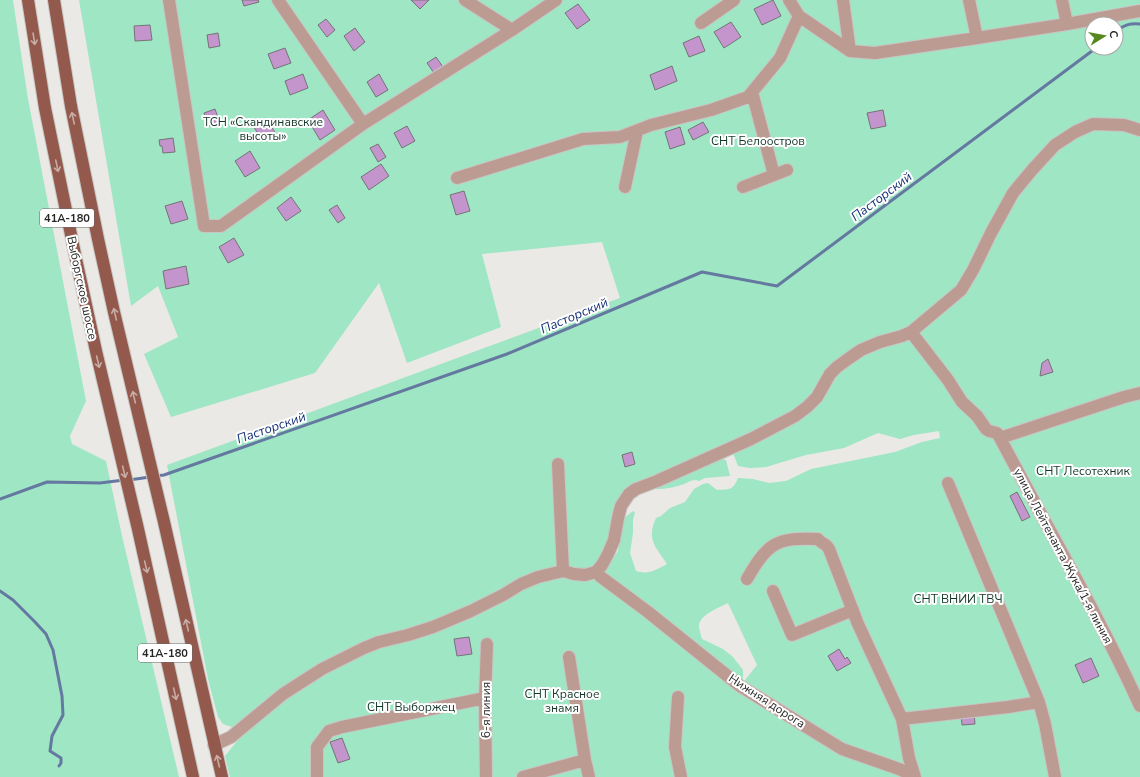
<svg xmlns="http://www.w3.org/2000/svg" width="1140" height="777" font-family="'Nunito Sans',sans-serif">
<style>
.green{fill:#9ee6c4;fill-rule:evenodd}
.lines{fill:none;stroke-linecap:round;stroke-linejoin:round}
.stream{stroke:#6478a0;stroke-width:3}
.building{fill:#c495cd;stroke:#757375}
.minor-casing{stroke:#c7c6c3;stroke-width:14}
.major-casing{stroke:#c7c6c3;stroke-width:14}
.minor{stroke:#bc9b93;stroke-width:12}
.major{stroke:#92594c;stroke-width:12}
.oneway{stroke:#c8aca6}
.labels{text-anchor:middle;stroke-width:4;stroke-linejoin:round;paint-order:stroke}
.shield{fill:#fff;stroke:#686867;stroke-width:1}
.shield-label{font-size:11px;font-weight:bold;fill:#282726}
.park-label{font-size:12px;fill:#133728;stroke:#fff}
.street-label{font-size:12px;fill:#282726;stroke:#fff}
.water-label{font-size:13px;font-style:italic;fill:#173278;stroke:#fff}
</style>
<rect width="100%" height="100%" fill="#eae9e6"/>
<!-- green -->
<path class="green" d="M 0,0 L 13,0 L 28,99 L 86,401 L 70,436 L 72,444 L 106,461 L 122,536 L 179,777 L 0,777 Z
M 79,0 L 1140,0 L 1140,777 L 230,777 L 225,756 L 242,735 L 238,727 L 232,727 L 223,724 L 218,717 L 208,679 L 167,465 L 620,298 L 602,242 L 482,254 L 501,327 L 407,363 L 379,283 L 315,373 L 171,417 L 144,354 L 178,337 L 158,286 L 131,306 ZM 1092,24 L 1116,24 L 1116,48 L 1092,48 ZM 939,431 L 940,438 L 922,442 L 895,452 L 811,469 L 786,481 L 769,483 L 753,479 L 738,478 C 733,491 729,489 717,490 L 708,483 L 703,484 L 694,489 L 685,502 L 670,508 L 661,516 L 656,518 C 646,540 656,547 667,564 C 655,570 649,575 636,571 L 630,553 L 633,533 L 633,519 L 635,513 L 633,511 L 624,518 L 618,551 L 611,562 L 602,573 L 618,518 L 638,488 L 731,448 L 738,466 L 750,468 L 766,467 L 806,455 L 844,448 L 878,433 L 900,439 L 914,435 ZM 728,603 L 757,665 L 741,685 L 743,678 L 743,670 L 733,657 L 723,649 L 702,639 C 701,635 699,630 699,626 C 699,615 720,607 728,603 Z
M 722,455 L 723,459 L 726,460 L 730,476 L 705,478 L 699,481 C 693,478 689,482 684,484 C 677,487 658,491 651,488 Z"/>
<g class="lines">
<!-- stream -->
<path class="stream" d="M 1116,31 C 1124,25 1130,23 1140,24
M 155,476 L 164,475 L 507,354 L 702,272 L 777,286 L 1096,48
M 129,480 L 150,477
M 0,499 L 47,482 L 100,483 L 124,480
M 0,591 L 13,600 L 35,622 L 46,634 L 53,650 L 62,696 L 63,715 L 52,736 L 50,751 L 61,758 L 61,763 L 59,766"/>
</g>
<!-- building -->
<path class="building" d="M 242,0 L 258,0 L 259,2 L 244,6 Z
M 411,0 L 429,0 L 420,9 Z
M 773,0 L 781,16 L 762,25 L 754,9 Z
M 578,4 L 590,20 L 577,29 L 565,13 Z
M 326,19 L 335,30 L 327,37 L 318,25 Z
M 731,22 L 741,37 L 724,48 L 714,32 Z
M 150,25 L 152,40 L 135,41 L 134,26 Z
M 355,28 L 365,42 L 354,51 L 344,36 Z
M 218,33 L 220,46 L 209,48 L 207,35 Z
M 699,36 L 705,51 L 689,57 L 683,43 Z
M 285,48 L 291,63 L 274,69 L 268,54 Z
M 436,57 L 443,67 L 434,73 L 427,63 Z
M 672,66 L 677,81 L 655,90 L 650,75 Z
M 303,74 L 308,88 L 290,95 L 285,81 Z
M 379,74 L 388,90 L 376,97 L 367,82 Z
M 215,109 L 220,123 L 208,126 L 204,113 Z
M 323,110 L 335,130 L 320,140 L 308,120 Z
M 883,110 L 886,126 L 871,129 L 867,113 Z
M 266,118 L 276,134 L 263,141 L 253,126 Z
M 703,122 L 709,132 L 693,140 L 688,130 Z
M 407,126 L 415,141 L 402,148 L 394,133 Z
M 680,127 L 685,144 L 670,149 L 665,132 Z
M 173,138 L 175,152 L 163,153 L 162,146 L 160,146 L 159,140 Z
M 378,144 L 386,157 L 378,162 L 370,148 Z
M 250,151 L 260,168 L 245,177 L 235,161 Z
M 381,164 L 389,176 L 369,190 L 361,177 Z
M 464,191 L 470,211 L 456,215 L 450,195 Z
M 291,197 L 301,211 L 286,221 L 277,208 Z
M 182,201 L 188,219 L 171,224 L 165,206 Z
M 337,205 L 345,218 L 338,223 L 329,210 Z
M 234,238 L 244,255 L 228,263 L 219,247 Z
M 186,266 L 189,284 L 166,289 L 163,271 Z
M 1048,359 L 1053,372 L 1040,376 L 1042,363 Z
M 632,452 L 635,464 L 625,467 L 622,455 Z
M 1017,492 L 1030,517 L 1022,521 L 1010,496 Z
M 469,637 L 472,654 L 457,656 L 454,639 Z
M 839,649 L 845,659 L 847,657 L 851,663 L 837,671 L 828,656 Z
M 1091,658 L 1099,676 L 1083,683 L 1075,665 Z
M 974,714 L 975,724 L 962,725 L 961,715 Z
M 342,738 L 350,759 L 338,763 L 330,742 Z"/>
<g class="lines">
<defs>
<path id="minor" d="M 169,0 L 204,226 L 221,226 L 363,124 L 512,30 L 556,0
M 278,0 L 363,124
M 465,0 L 512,30
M 789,0 L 799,16 L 850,51 L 875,53 L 977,38 L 1067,24 L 1140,11
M 843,0 L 850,51
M 969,0 L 977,38
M 1062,0 L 1067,24
M 701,23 L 734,0
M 752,92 L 774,175
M 457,178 L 583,139 L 620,137 L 651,125 L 711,110 L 748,97 L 780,58 L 799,16
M 625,187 L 637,131
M 743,187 L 787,170
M 911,332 L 948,380 L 962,402 L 977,416 L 986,429 L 989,431 L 997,433 L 1000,438 C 1047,527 1098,614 1140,706
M 1000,438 L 1124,397 L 1140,393
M 558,464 L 563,571
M 948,483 L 1039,702 L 1045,724 L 1055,777
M 596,572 L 601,577 L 648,612 L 740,686 L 842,749 L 899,769 L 914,776
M 747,579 C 768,543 776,537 818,539 C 821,544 825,542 829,549 L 858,624 L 902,719 L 909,758 L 915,777
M 773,591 L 792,635 L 853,610
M 569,657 L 585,760 L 589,777
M 678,697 L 675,747 L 681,777
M 902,719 L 1008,707 L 1039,702
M 214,745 L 231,737 L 283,694 L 322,669 L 364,648 L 379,642 L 408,635 L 433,627 L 471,611 L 503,595 L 521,584 L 538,577 L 563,571 L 574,574 L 585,575 L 596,572 L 602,565 L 608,554 L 614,540 L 618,518 L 621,506 L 629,494 L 636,489 L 657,481 L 751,439 L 795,416 L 807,407 L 817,397 L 830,374 L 837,367 L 848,359 L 861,350 L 880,342 L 902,336 L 911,332 L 961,290 L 973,270 L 991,233 L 1013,193 L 1032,170 L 1055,145 L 1075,132 L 1093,124 L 1124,125 L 1140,130
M 317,777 L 317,747 L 329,731 L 342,727 L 485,698
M 486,777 L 485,698 L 487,644
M 523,777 L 585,760"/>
<path id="major" d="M 28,0 L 45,108 L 76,259 L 96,351 L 138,529 L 193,777
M 54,0 L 71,106 L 98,239 L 114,312 L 164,522 L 222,777"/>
</defs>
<!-- minor casing -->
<use href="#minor" class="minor-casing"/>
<!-- major casing -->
<use href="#major" class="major-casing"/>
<!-- minor -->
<use href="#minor" class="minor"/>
<!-- major -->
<use href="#major" class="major"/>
</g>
<!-- one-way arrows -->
<defs><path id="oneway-shaft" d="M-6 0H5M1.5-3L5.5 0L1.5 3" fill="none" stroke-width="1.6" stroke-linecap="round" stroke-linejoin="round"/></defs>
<g class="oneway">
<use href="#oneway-shaft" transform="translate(34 39) rotate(81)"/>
<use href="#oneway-shaft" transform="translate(73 118) rotate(-102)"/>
<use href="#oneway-shaft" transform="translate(57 166) rotate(78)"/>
<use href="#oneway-shaft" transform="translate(115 314) rotate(-103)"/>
<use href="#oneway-shaft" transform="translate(98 362) rotate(77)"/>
<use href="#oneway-shaft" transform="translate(134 397) rotate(-103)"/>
<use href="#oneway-shaft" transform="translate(124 472) rotate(77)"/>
<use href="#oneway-shaft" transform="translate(146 567) rotate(77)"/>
<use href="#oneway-shaft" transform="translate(187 625) rotate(-103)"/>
<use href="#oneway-shaft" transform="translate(175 694) rotate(77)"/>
<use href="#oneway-shaft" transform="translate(218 761) rotate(-103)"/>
</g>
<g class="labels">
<!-- shield labels -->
<g class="shield">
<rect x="40" y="209" width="54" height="18" rx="3"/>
<rect x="138" y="644" width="54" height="18" rx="3"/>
</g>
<g class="shield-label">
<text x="67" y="222">41А-180</text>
<text x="165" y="657">41А-180</text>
</g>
<!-- park labels -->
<g class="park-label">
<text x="263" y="126">ТСН «Скандинавские<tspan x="263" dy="14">высоты»</tspan></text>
<text x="758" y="145">СНТ Белоостров</text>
<text x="1083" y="475">СНТ Лесотехник</text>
<text x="958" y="603">СНТ ВНИИ ТВЧ</text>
<text x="562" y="698">СНТ Красное<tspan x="562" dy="14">знамя</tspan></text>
<text x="411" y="711">СНТ Выборжец</text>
</g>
<!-- street labels -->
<g class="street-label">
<text transform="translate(82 288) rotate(78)" y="4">Выборгское шоссе</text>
<text transform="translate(1063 556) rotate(62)" y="4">улица Лейтенанта Жука/1-я линия</text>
<text transform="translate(767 701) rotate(33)" y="4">Нижняя дорога</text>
<text transform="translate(486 710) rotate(-90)" y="4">6-я линия</text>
</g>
<!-- water labels -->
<g class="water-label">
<text transform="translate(881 196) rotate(-37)" y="5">Пасторский</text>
<text transform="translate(574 315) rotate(-23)" y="5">Пасторский</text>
<text transform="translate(271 427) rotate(-19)" y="5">Пасторский</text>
</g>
</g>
<!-- north arrow -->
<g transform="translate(1104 36) rotate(79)"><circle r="19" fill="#ffffff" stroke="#a9a9a8"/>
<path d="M0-3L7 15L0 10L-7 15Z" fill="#56881f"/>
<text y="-6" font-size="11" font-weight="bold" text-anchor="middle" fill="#282726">С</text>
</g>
</svg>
